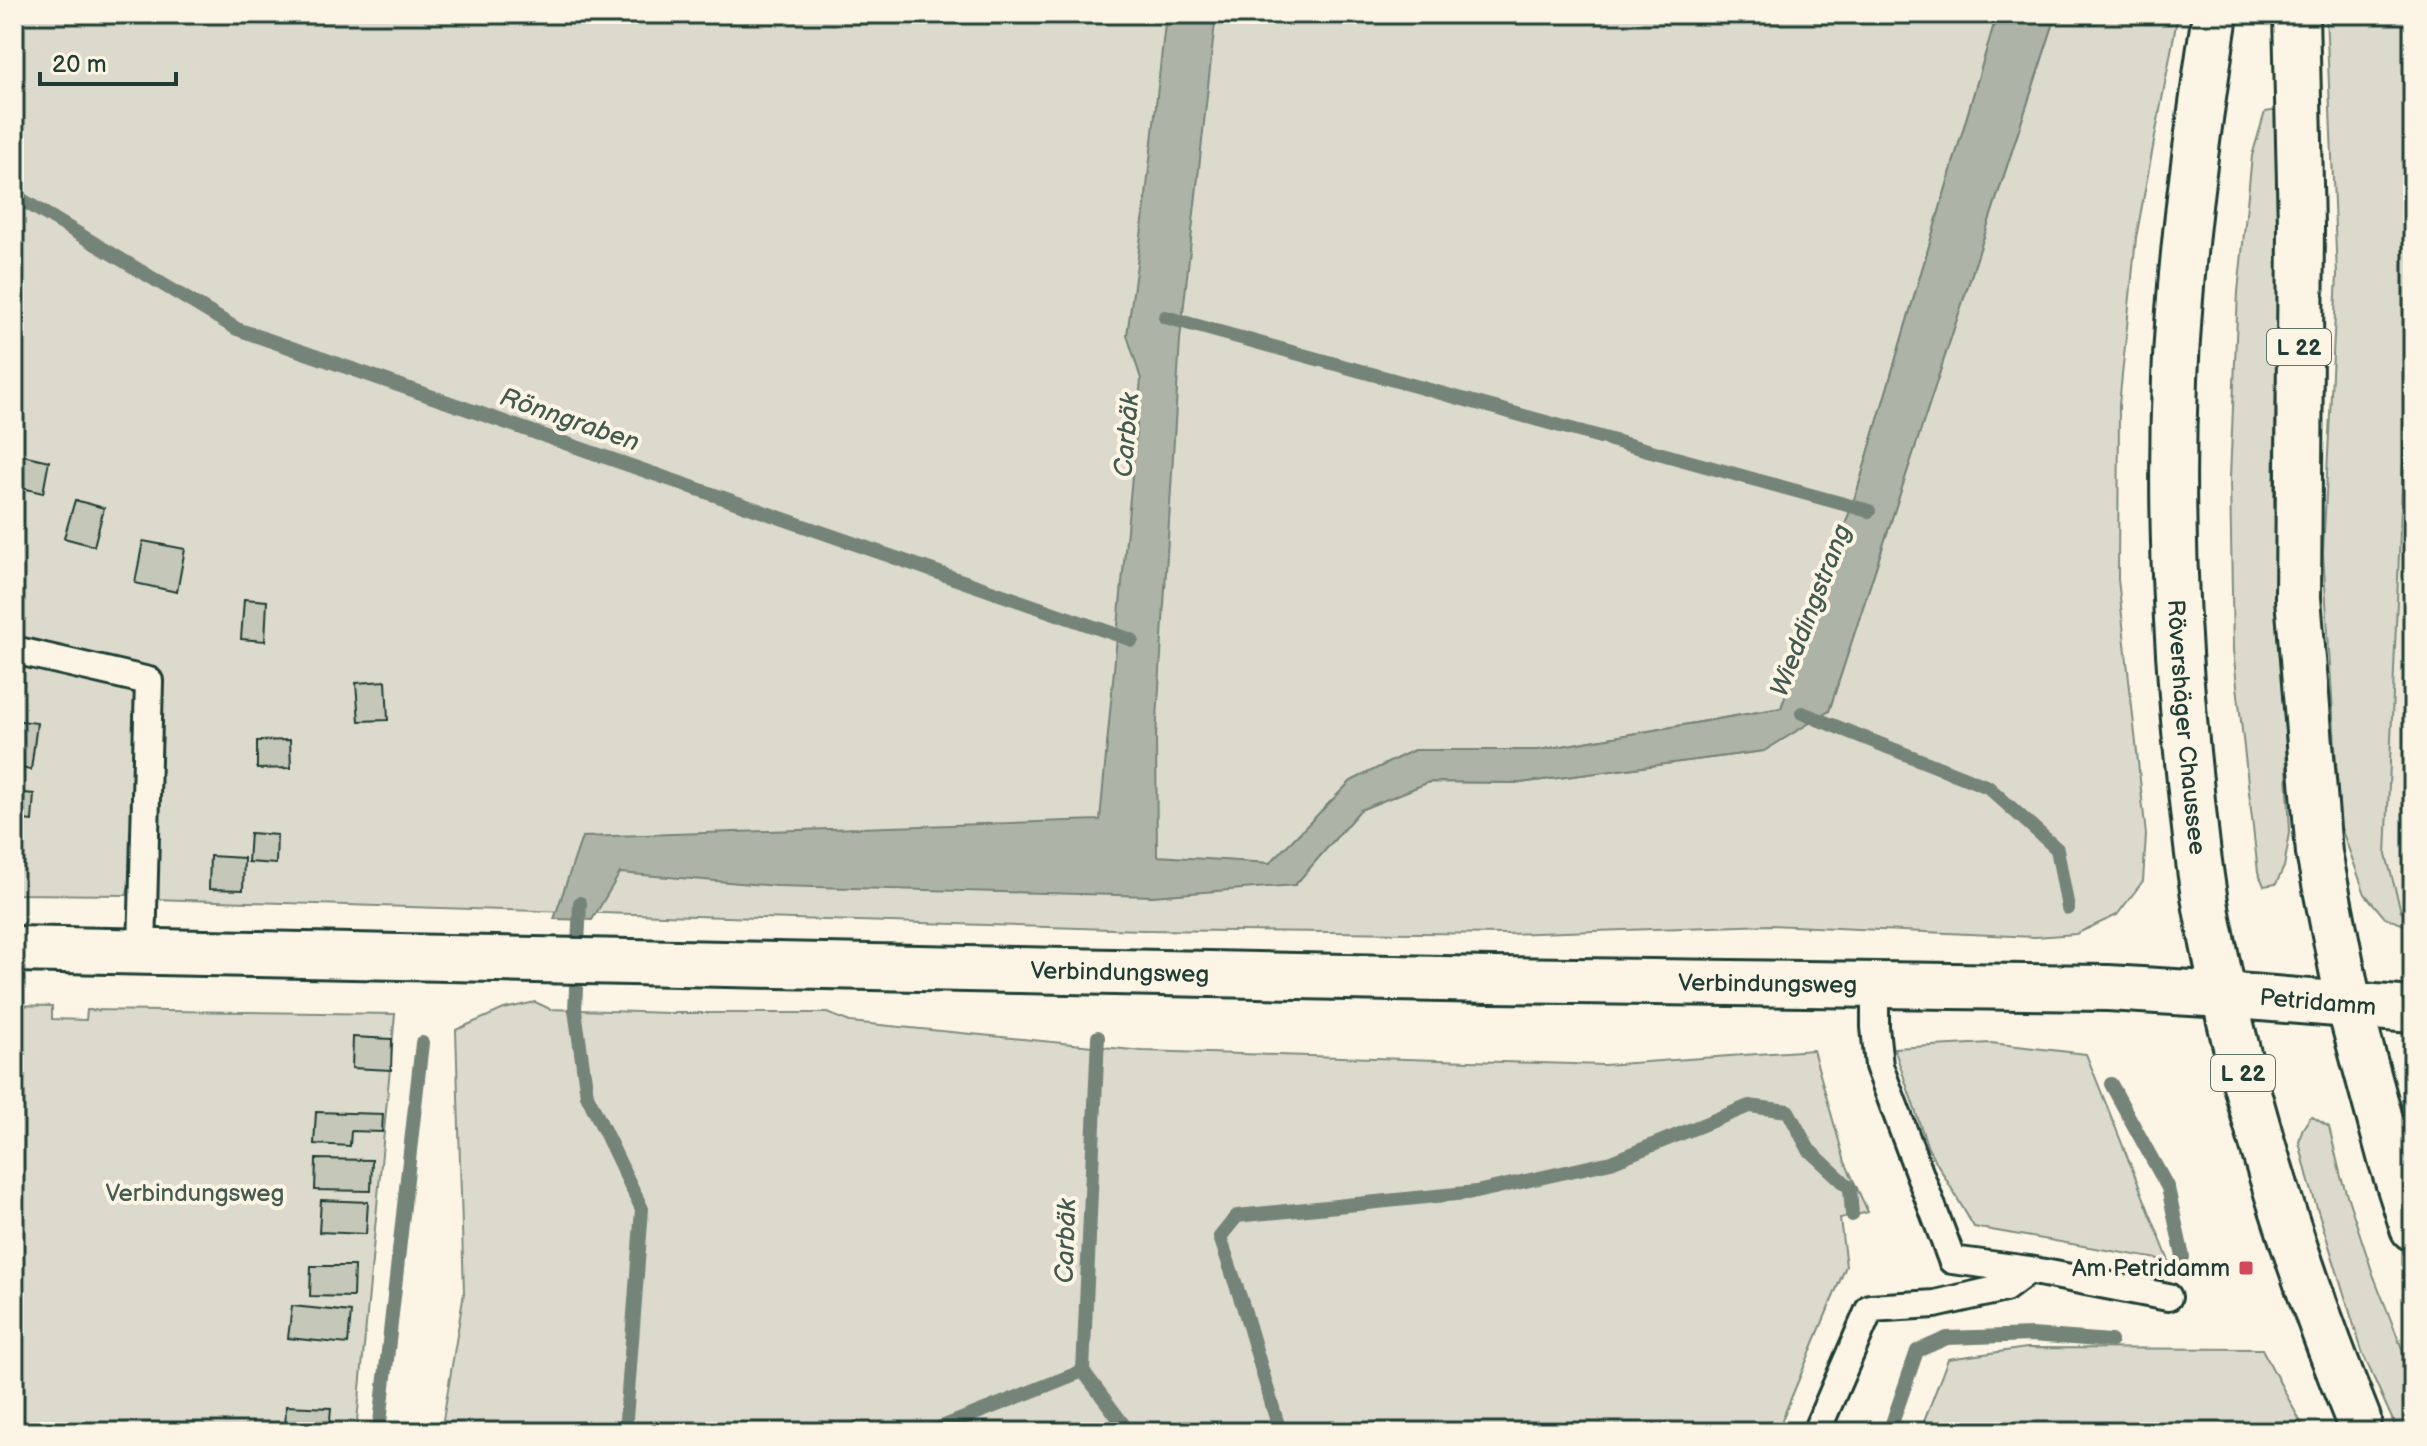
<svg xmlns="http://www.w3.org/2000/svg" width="2427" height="1446" font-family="'Balsamiq Sans',sans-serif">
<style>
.built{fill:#ece7d8}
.green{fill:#dcdacc;stroke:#7e8c80;stroke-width:2}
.water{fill:#aeb3a7;stroke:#758479;stroke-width:2}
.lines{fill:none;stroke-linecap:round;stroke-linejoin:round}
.stream{stroke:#758479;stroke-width:14}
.building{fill:#c5c7b9;stroke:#1f3d34;stroke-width:2}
.lane-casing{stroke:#1f3d34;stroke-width:32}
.secondary-casing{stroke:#1f3d34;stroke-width:50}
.primary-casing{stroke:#1f3d34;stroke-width:50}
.lane{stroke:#fcf5e5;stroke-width:26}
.secondary{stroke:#fcf5e5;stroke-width:44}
.primary{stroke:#fcf5e5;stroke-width:44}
.poi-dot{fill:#d1495b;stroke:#fcf5e5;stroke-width:3}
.labels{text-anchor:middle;stroke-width:8;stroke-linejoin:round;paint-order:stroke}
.shield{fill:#fcf5e5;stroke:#617469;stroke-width:2}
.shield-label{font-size:22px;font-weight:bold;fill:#1f3d34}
.street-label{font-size:24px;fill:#1f3d34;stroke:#fcf5e5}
.park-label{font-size:24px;fill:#455c52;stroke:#fcf5e5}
.poi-label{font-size:24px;fill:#1f3d34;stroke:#fcf5e5;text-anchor:end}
.water-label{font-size:26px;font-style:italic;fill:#435a51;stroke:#fcf5e5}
</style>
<rect width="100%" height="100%" fill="#fcf5e5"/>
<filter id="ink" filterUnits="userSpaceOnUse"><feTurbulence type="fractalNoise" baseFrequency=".0125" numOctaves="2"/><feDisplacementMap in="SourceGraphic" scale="16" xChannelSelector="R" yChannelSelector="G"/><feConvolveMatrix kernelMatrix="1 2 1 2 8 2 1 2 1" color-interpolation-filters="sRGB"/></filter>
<g filter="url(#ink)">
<!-- built -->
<path class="built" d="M 2413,231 L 2413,916 L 2401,911 L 2386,855 Z"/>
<!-- green -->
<path class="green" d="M 14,14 L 1997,14 L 1858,488 L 1781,708 L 1539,750 L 1414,750 L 1351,781 L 1270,863 L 1157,857 L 1295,885 L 1360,810 L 1429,782 L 1520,783 L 1763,751 L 1829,711 L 2055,19 L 2055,14 L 2178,14 L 2136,238 L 2119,405 L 2118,579 L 2146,835 L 2143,881 L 2117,915 L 2076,934 L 2035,937 L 1770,925 L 1507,934 L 1143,930 L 154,899 L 155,889 L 128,888 L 127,895 L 14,894 Z
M 2326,14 L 2413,14 L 2413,231 L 2386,855 L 2401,911 L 2413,916 L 2413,928 L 2385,918 L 2365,894 L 2340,825 L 2323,553 L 2337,275 Z
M 2277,110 L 2280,123 L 2274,500 L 2290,833 L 2284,867 L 2276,884 L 2264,886 L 2258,872 L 2233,650 L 2230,477 L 2238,292 L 2252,156 L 2265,112 Z
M 535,1002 L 550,1009 L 668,1013 L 827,1013 L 850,1022 L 1143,1051 L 1604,1065 L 1813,1050 L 1845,1162 L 1868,1212 L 1840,1219 L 1846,1266 L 1777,1432 L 441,1432 L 464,1293 L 456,1030 L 504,1009 Z
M 14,1005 L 52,1006 L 52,1019 L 86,1020 L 87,1010 L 395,1014 L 356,1432 L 14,1432 Z
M 1991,1043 L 2086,1054 L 2169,1261 L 1974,1227 L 1928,1148 L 1894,1048 Z
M 2311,1116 L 2329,1127 L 2341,1177 L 2373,1274 L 2413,1377 L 2413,1432 L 2398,1432 L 2363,1354 L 2309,1182 L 2299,1142 L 2302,1130 Z
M 2027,1348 L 2262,1349 L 2306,1432 L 1920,1432 L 1948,1359 Z"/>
<!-- water -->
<path class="water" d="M 1166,14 L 1216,14 L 1180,340 L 1156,737 L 1157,856 L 1270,863 L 1351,781 L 1414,750 L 1539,750 L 1781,708 L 1858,488 L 1997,14 L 2055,14 L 2055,19 L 1829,711 L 1764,751 L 1520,783 L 1429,782 L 1360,810 L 1295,885 L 1153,896 L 777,886 L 620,873 L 592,920 L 554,919 L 582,837 L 1100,820 L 1141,379 L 1127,335 L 1144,214 Z"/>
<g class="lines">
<!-- stream -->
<path class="stream" d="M 14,195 L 237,329 L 1132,640
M 1165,317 L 1869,511
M 1802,713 L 1988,787 L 2057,849 L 2068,908
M 580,903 L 575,1010 L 587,1095 L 642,1209 L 625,1432
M 1098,1037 L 1083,1371 L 1129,1432
M 2111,1084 L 2168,1188 L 2183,1257
M 379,1432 L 422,1043
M 929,1432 L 1083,1371
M 1280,1432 L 1244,1309 L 1220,1237 L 1237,1216 L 1476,1192 L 1611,1162 L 1749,1106 L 1788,1111 L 1809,1150 L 1850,1188 L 1852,1215
M 1889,1432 L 1917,1351 L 1947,1338 L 2032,1335 L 2111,1341"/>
</g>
<!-- building -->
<path class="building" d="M 14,453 L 49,461 L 43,493 L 14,486 Z
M 75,500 L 104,508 L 94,546 L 64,538 Z
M 143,541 L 185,549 L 177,592 L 135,583 Z
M 244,599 L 267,601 L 265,641 L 241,639 Z
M 386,681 L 388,720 L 359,721 L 356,683 Z
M 14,720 L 37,723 L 31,770 L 14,767 Z
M 290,740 L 291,768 L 257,769 L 257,741 Z
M 14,792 L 34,794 L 32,821 L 14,819 Z
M 250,833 L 277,835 L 276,864 L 248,862 Z
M 210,856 L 244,858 L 243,890 L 209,889 Z
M 353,1037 L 392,1039 L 391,1070 L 352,1068 Z
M 316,1112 L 383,1114 L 382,1132 L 351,1131 L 350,1146 L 314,1144 Z
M 316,1159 L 372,1160 L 371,1191 L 315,1190 Z
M 321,1200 L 368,1202 L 366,1234 L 319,1232 Z
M 311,1266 L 354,1266 L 353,1297 L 310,1296 Z
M 292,1306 L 351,1312 L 348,1344 L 288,1338 Z
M 286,1406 L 331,1408 L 329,1432 L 285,1432 Z"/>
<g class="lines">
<defs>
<path id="lane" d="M 14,650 L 149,681 L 142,951
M 1875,985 L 1875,1027 L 1879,1066 L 1952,1260 L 2029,1270
M 1816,1432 L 1870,1308 L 1935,1304 L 2005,1288 L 2029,1270 L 2168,1297"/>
<g id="secondary">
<path id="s1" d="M 14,949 L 1491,980 L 2108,988 L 2224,995"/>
<path d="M 2349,1005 L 2413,1010"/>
</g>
<g id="primary">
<path id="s2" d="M 2215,14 C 2197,135 2180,257 2175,379 C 2170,504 2175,628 2187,752 C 2193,809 2198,868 2209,924 C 2242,1094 2293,1258 2358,1419"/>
<path d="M 2296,14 L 2301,226 L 2298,598 L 2319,853 L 2349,1005 L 2390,1156 L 2413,1228"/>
<path d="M 2224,995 L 2349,1005"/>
</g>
</defs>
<!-- lane casing -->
<use href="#lane" class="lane-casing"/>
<!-- secondary casing -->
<use href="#secondary" class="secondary-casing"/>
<!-- primary casing -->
<use href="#primary" class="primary-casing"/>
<!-- lane -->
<use href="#lane" class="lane"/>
<!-- secondary -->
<use href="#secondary" class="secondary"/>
<!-- primary -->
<use href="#primary" class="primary"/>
</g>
</g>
<!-- markers -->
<rect class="poi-dot" x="2238" y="1260" width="16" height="16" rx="4"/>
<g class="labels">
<!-- shield labels -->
<g class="shield">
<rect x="2267" y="329" width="64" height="36" rx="6"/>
<rect x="2211" y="1055" width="64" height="36" rx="6"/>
</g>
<g class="shield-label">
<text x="2299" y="355">L 22</text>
<text x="2243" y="1081">L 22</text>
</g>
<!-- street labels -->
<g class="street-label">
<text dy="8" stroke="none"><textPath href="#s2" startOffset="716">Rövershäger Chaussee</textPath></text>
<text dy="8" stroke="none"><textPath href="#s1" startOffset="1106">Verbindungsweg</textPath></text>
<text dy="8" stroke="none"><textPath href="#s1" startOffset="1754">Verbindungsweg</textPath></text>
<text transform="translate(2318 1002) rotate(5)" y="8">Petridamm</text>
</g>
<!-- park labels -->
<g class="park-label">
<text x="195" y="1201">Verbindungsweg</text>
</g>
<!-- poi labels -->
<g class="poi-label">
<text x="2230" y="1276">Am Petridamm</text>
</g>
<!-- water labels -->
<g class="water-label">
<text transform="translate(570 419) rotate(19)" y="9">Rönngraben</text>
<text transform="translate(1126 435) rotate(-85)" y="9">Carbäk</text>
<text transform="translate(1810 610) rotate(-69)" y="9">Wieddingstrang</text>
<text transform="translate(1065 1241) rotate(-88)" y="9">Carbäk</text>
</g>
</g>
<!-- margin -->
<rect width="2427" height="1446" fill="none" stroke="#fcf5e5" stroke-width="48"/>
<rect x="24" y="24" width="2379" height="1398" fill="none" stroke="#1f3d34" stroke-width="3" filter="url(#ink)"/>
<!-- scale -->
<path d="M40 72v12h136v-12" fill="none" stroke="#1f3d34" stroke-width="4"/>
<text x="52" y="72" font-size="24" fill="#1f3d34" stroke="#fcf5e5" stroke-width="6" paint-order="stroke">20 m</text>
</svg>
